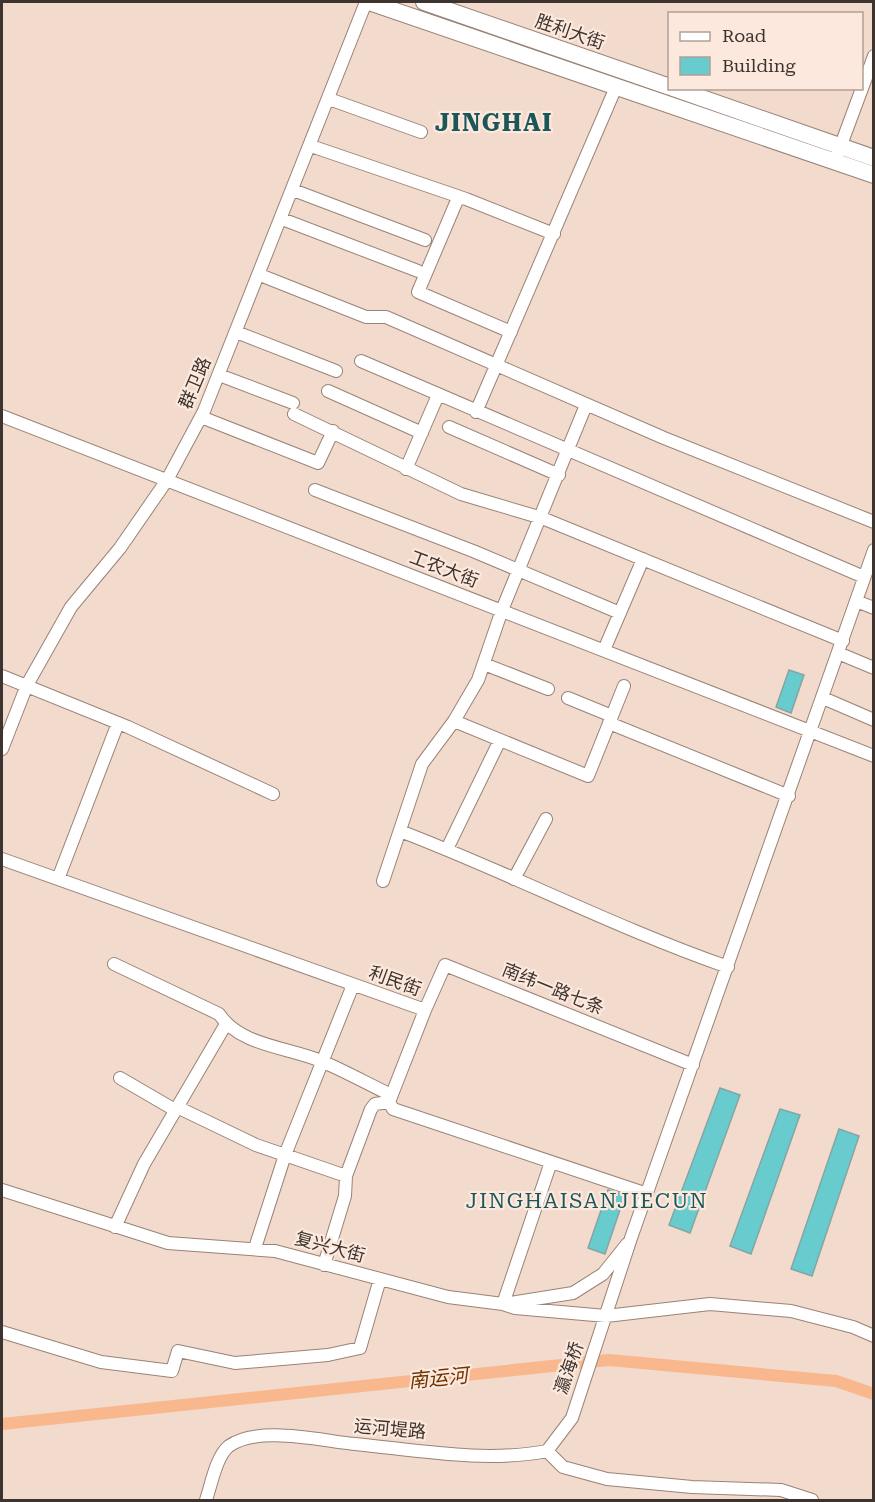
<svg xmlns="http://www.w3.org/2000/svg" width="875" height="1502" font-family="'Roboto Serif','Noto Sans SC',serif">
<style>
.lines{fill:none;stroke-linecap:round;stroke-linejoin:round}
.canal{stroke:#f9b78e;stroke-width:12}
.building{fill:#68cccf;stroke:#86a4a4;stroke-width:1.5}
.minor-casing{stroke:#998376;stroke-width:14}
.major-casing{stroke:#998376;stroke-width:18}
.minor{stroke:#fff;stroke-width:12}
.major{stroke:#fff;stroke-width:16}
.labels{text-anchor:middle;stroke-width:4.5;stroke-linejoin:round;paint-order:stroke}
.street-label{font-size:18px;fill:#3d342f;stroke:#fce8dd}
.water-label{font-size:20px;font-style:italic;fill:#6e3401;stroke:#fce8dd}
.quarter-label{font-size:21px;letter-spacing:1.5px;fill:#1b5758;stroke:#fce8dd}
.district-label{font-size:24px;font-weight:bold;letter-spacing:1.5px;fill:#1b5758;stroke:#fce8dd}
</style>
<rect width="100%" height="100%" fill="#f2dacc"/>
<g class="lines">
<!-- canal -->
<path class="canal" d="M 2,1424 L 609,1360 L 836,1381 L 874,1394"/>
</g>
<!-- building -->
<path class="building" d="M 789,670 L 804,675 L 791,713 L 776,707 Z
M 720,1088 L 740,1095 L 690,1233 L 669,1225 Z
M 780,1109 L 800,1115 L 751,1254 L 730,1246 Z
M 839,1129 L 859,1136 L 812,1276 L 791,1269 Z
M 608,1190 L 625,1195 L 605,1254 L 588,1248 Z"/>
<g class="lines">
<defs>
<path id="minor" d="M 329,99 L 421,132
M 311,146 L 466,199 L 554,234
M 838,153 L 874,56
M 293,190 L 425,240
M 458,198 L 418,292 L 511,332
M 282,219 L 418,271
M 260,275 L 366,317 L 386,317 L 664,438 L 874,522
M 236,332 L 336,371
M 361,361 L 864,577
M 219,375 L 293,403
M 328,391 L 422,433
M 476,412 L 616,87
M 294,414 L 461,494 L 542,518 L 843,641
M 2,416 L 874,756
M 201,417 L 318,463 L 333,431
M 449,427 L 559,475
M 406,469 L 438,395
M 315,490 L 473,551 L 620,613
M 856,601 L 874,608
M 604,650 L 643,559
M 838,653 L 874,668
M 484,664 L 548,689
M 2,676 L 128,727 L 273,794
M 568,698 L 612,716
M 823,698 L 874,720
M 454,721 L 588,776 L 624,686
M 609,723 L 789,796
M 2,749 L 27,685 L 71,607 L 120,548 L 167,480 L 204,411 L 366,2
M 400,831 C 510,873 616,928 728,967
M 447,849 L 500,740
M 2,859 L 425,1010 L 389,1102 L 393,1109 L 647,1194
M 58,879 L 118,723
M 514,879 L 546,819
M 383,881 L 422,764 L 454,721 L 478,680 L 502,610 L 586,405
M 114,964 L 219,1014 C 240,1046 288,1047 321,1061 C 345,1071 368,1084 391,1095
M 425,1010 L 445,965 L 693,1065
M 120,1078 L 175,1110
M 177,1107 L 256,1145 L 346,1176
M 551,1162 L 503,1304 L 515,1308 L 606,1316 L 710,1304 L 791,1311 L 853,1327 L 874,1336
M 2,1190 L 168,1243 L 275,1251 L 448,1297 L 503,1304 L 573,1293 L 603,1274 L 627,1244
M 115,1227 L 144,1164 L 226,1024
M 255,1248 L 285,1155 L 353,985
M 324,1265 L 345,1196 L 346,1176 L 371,1109 L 375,1104 L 389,1102
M 2,1332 L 101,1362 L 172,1371 L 178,1351 L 235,1363 L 328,1355 L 360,1348 L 380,1279
M 547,1451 L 563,1467 L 607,1479 L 692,1487 L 781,1490 L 812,1500
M 206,1500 C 211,1486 216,1456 229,1446 C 258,1425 322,1441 355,1444 C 417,1450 485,1463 547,1451 L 572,1418 L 631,1238 L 874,550"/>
<path id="major" d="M 369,2 L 874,175
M 424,2 L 670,87
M 673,88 L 874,158"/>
</defs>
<!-- minor casing -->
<use href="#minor" class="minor-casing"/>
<!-- major casing -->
<use href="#major" class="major-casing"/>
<!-- minor -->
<use href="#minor" class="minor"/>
<!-- major -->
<use href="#major" class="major"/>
</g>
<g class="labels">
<!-- street labels -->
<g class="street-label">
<text transform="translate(570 32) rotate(19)" y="6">胜利大街</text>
<text transform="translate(195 383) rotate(-67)" y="6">群卫路</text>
<text transform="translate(444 569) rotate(21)" y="6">工农大街</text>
<text transform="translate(395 981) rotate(20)" y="6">利民街</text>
<text transform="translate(553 989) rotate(22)" y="6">南纬一路七条</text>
<text transform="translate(330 1247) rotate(15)" y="6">复兴大街</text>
<text transform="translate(569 1368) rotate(-71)" y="6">瀛海桥</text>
<text transform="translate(390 1429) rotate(5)" y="6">运河堤路</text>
</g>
<!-- water labels -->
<g class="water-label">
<text transform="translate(438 1378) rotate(-6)" y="7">南运河</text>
</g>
<!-- quarter labels -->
<g class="quarter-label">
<text x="587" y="1208">JINGHAISANJIECUN</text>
</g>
<!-- district labels -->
<g class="district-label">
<text x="494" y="131">JINGHAI</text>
</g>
</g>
<!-- border -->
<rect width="875" height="1502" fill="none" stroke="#3d342f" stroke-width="6"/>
<!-- legend -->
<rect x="668" y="12" width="195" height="78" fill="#fce8dd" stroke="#b0a097" stroke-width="1.5"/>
<rect x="680" y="32" width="30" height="9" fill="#ffffff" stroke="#b0a097" stroke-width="1.5"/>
<text x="722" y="42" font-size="18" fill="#3d342f">Road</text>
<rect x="680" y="57" width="30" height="18" fill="#68cccf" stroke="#b0a097" stroke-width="1.5"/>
<text x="722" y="72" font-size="18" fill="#3d342f">Building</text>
</svg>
